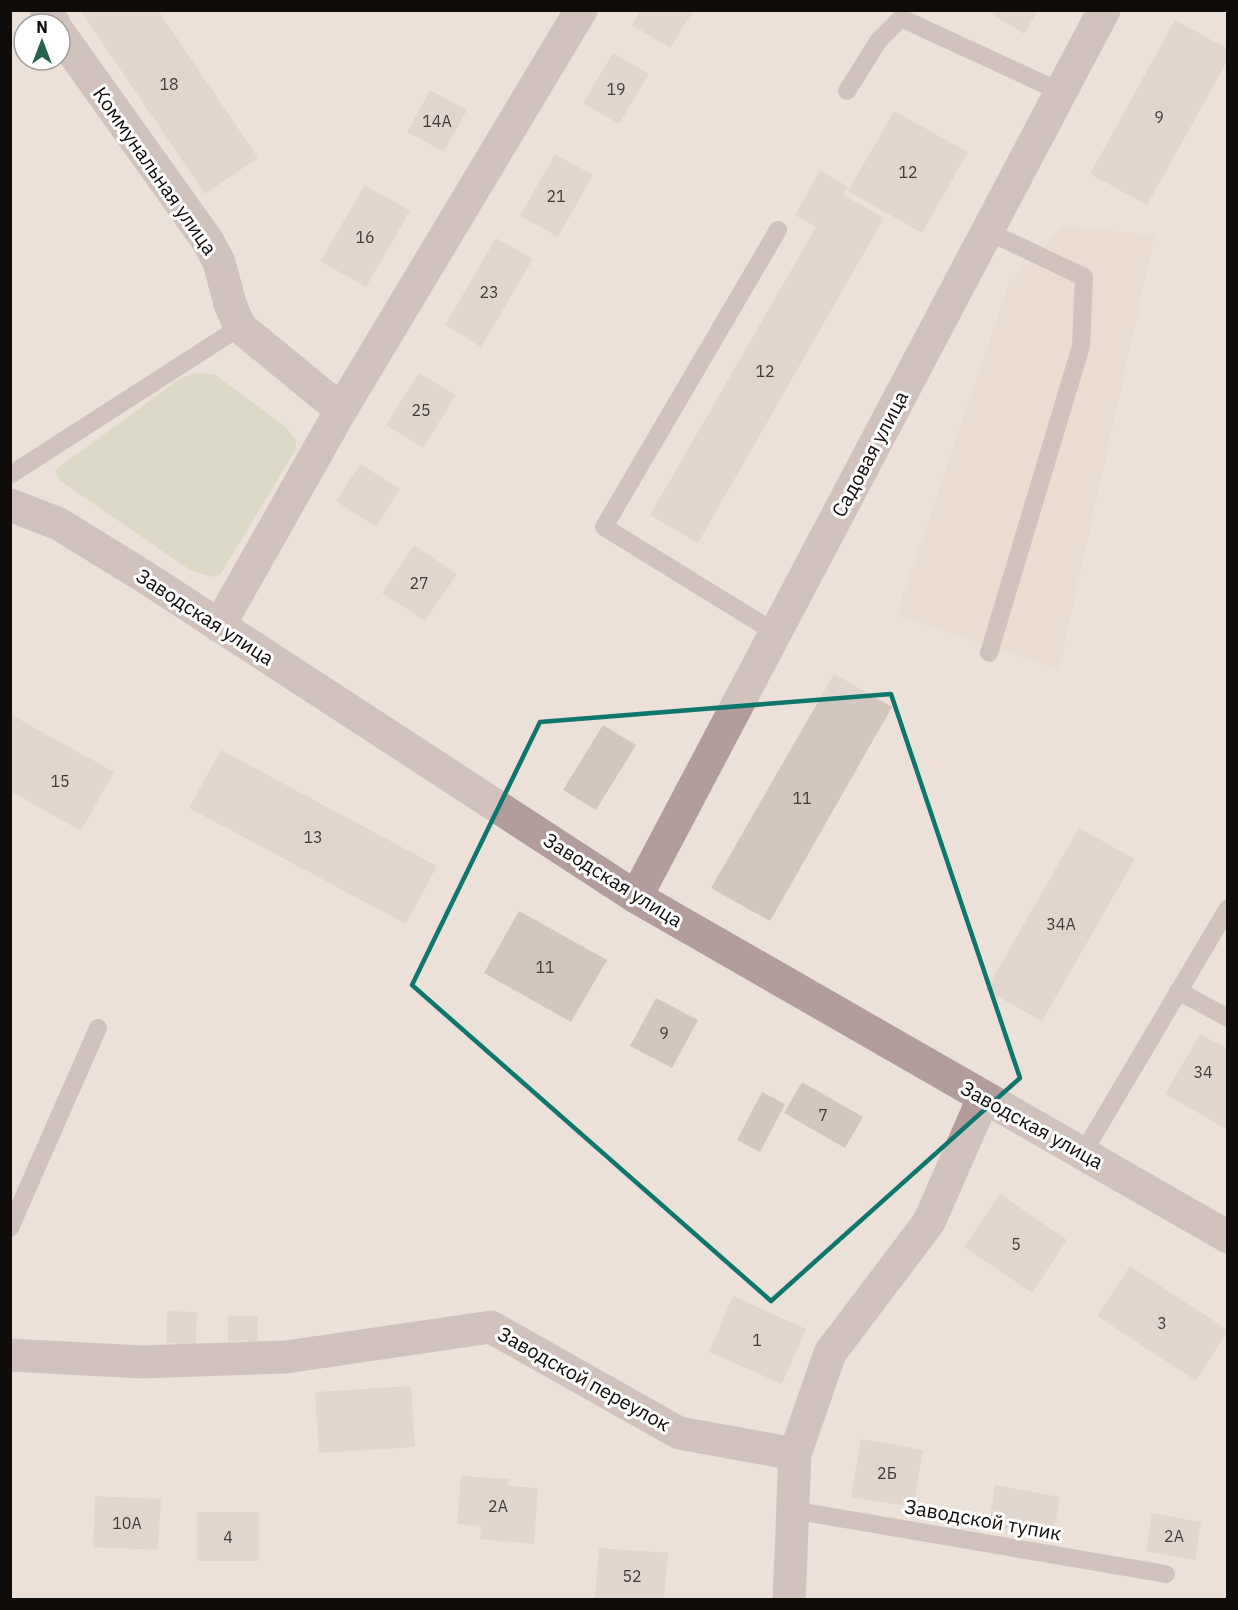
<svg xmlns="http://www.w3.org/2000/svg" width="1238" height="1610" font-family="'IBM Plex Sans',sans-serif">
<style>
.built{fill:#e6d4c6}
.green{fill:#c6ccaf}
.building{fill:#d2c7be}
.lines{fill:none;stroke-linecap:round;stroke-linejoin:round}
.service{stroke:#b29c9c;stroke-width:18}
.minor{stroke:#b29c9c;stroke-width:33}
.marked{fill:none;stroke:#0f766e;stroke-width:4.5;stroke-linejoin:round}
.labels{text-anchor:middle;stroke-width:6;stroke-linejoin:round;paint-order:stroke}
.number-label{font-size:16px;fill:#403b36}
.street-label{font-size:20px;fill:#0f0c09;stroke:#fff}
</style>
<rect width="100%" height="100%" fill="#ece1d8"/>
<!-- built -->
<path class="built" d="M 1063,226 L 1155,235 L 1059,670 L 896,615 L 1009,283 Z"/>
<!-- green -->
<path class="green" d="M 197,373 L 214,374 L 286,427 L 296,440 L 296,449 L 220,575 L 211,577 L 190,570 L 59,480 L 55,470 L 181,378 Z"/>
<!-- building -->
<path class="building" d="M 80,10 L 158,10 L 258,158 L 205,194 Z
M 641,10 L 694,10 L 670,48 L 632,25 Z
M 986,10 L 1038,10 L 1024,34 Z
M 1175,20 L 1228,49 L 1228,60 L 1147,205 L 1090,174 Z
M 613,53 L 649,74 L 619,124 L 583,103 Z
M 430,90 L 467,110 L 444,152 L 407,132 Z
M 894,111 L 968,152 L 922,233 L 848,191 Z
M 555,154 L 593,175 L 558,237 L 520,216 Z
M 820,170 L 848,187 L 843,195 L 884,218 L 698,543 L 650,515 L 816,227 L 795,215 Z
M 365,185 L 410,211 L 366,287 L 320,261 Z
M 496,238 L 533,259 L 481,347 L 445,325 Z
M 419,373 L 456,395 L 423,448 L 386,425 Z
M 360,464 L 400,489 L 376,527 L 336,501 Z
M 414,545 L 457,574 L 425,621 L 382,593 Z
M 834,674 L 892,707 L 770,921 L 711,888 Z
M 10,714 L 114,772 L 81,831 L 10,791 Z
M 603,725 L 636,745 L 596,810 L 563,790 Z
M 221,750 L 437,866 L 406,924 L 189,808 Z
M 1079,828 L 1135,859 L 1042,1021 L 986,990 Z
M 519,911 L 607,960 L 571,1022 L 484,973 Z
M 656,998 L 698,1020 L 672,1068 L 630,1046 Z
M 1200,1034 L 1228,1049 L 1228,1130 L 1165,1094 Z
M 802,1082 L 863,1117 L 845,1148 L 784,1113 Z
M 762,1092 L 785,1104 L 760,1152 L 737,1140 Z
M 1000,1194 L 1067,1240 L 1032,1293 L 964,1247 Z
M 1130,1266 L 1228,1330 L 1196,1381 L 1097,1316 Z
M 733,1296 L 806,1329 L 782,1384 L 709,1352 Z
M 167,1311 L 197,1312 L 196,1345 L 166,1343 Z
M 228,1316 L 258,1316 L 258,1341 L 228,1341 Z
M 411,1386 L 415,1447 L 319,1453 L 315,1392 Z
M 861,1439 L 923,1450 L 913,1507 L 851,1497 Z
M 461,1476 L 509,1479 L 508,1486 L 538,1488 L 534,1544 L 480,1539 L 481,1526 L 457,1524 Z
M 995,1485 L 1060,1497 L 1053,1536 L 989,1525 Z
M 95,1496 L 161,1499 L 158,1550 L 93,1547 Z
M 197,1512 L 259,1512 L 259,1561 L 197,1561 Z
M 1152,1513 L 1201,1522 L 1195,1560 L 1146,1551 Z
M 599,1548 L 668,1553 L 664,1600 L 595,1600 Z"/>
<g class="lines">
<!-- service -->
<path class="service" d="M 847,91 L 879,40 L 901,18 L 1061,92
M 987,231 L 1084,277 L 1081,346 L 989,653
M 10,475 L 240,327
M 776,633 L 604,527 L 778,230
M 1178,991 L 1228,1018
M 1083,1153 L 1228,908
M 10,1228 L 98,1028
M 792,1510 L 1166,1574"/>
<!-- minor -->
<path class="minor" d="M 46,10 L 54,24
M 60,34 L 207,240 L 219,262 L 230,304 L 240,327 L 341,410
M 10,505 L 59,524 L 145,577 L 636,897 L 1228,1237
M 219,626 L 341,410 L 581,10
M 636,897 L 1104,10
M 10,1355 L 142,1362 L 286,1357 L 491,1327 L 679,1433 L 795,1454
M 789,1600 L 795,1454 L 830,1353 L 929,1222 L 983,1099"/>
</g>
<!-- marked area -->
<path d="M0 0H1238V1610H0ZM 891,694 L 1020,1078 L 771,1301 L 412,985 L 540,722 Z" fill="#ece1d8" fill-opacity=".55" fill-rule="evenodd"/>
<path class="marked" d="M 891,694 L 1020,1078 L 771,1301 L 412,985 L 540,722 Z"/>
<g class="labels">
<!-- number labels -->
<g class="number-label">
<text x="169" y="90">18</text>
<text x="616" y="95">19</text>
<text x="1159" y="123">9</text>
<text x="437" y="127">14А</text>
<text x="908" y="178">12</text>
<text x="556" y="202">21</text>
<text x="365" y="243">16</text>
<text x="489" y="298">23</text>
<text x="765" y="377">12</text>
<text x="421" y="416">25</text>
<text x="419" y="589">27</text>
<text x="60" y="787">15</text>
<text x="802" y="804">11</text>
<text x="313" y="843">13</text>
<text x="1061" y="930">34А</text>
<text x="545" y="973">11</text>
<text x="664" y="1039">9</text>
<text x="1203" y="1078">34</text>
<text x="823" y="1121">7</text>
<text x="1016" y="1250">5</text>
<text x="1162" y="1329">3</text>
<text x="757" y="1346">1</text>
<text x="887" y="1479">2Б</text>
<text x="498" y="1512">2А</text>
<text x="127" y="1529">10А</text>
<text x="1174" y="1542">2А</text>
<text x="228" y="1543">4</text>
<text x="632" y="1582">52</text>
</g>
<!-- street labels -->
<g class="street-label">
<text transform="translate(155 171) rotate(55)" y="7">Коммунальная улица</text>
<text transform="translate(870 454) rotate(-62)" y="7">Садовая улица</text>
<text transform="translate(205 617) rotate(33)" y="7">Заводская улица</text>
<text transform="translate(613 880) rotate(32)" y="7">Заводская улица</text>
<text transform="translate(1032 1125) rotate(29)" y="7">Заводская улица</text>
<text transform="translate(584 1379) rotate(29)" y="7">Заводской переулок</text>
<text transform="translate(983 1520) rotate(10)" y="7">Заводской тупик</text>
</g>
</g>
<!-- border -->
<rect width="1238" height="1610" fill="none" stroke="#0f0c09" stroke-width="24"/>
<!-- north arrow -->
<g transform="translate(42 42)"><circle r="28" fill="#ffffff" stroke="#9f9e9d" stroke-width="1.5"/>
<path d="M0-4.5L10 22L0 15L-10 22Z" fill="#27624d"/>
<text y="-9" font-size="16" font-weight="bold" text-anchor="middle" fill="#0f0c09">N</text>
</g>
</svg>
